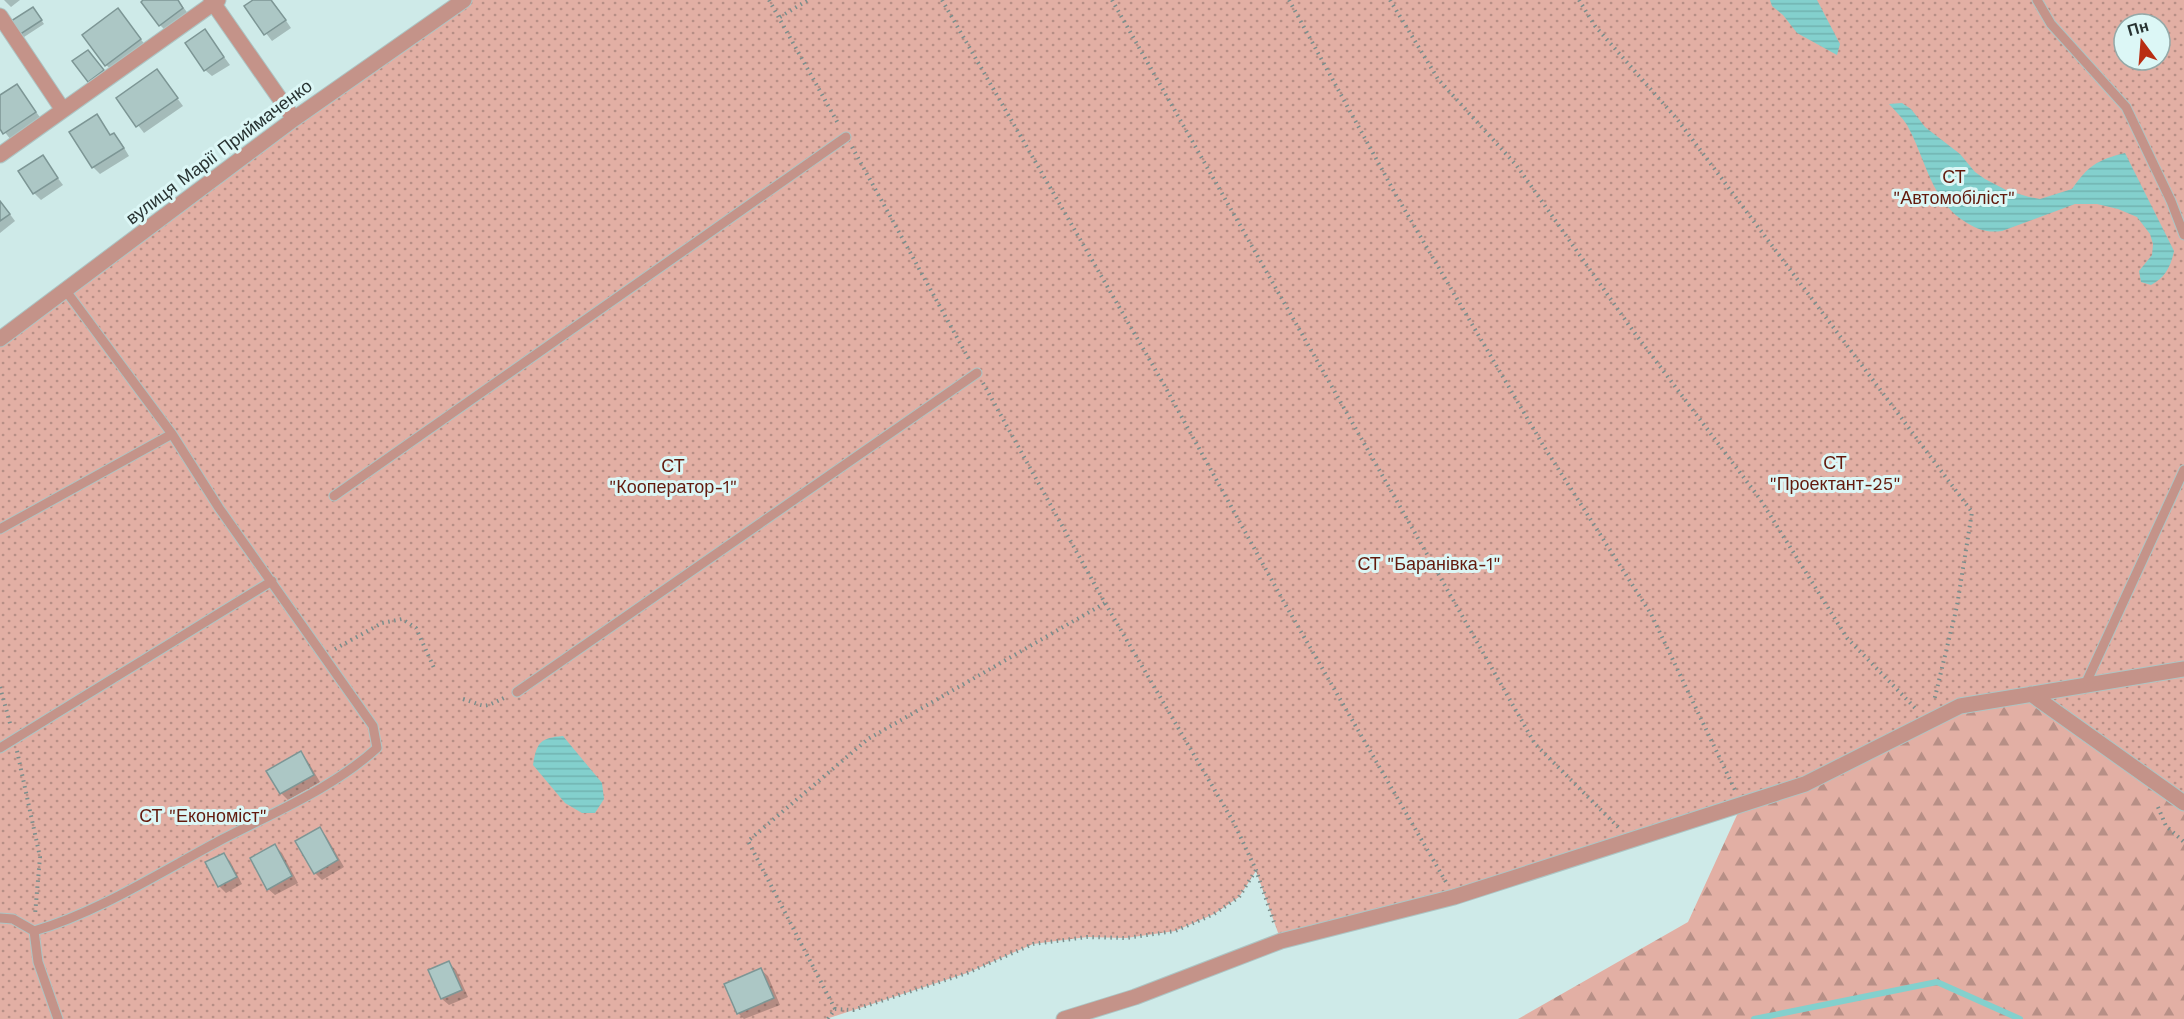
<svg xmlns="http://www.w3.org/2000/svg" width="2184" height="1019" font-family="'Work Sans',sans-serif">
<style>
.forest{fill:url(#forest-firs)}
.garden{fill:url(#garden-dots);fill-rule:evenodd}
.water{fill:url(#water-rules)}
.shadow{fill:#0003}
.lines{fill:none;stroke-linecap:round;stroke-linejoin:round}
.stream{stroke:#83d0cd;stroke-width:6}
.building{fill:#acc7c5;stroke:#7d9695;stroke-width:1.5}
.service-casing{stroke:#adc5c4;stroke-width:11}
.minor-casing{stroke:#adc5c4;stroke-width:17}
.path{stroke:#7a8e8c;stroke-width:4;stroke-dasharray:1.5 4.5;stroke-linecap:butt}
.service{stroke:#c49389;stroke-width:9}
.minor{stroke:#c49389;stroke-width:15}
.labels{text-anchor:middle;stroke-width:6;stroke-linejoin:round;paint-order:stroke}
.street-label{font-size:18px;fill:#283332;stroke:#dcf7f6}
.park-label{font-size:18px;fill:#621a0d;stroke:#dcf7f6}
</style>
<defs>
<pattern id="forest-firs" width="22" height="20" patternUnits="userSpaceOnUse" patternTransform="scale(1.5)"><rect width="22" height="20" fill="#e2afa4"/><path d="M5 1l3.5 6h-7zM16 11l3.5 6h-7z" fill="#b78f86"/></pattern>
<pattern id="garden-dots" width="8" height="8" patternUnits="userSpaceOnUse" patternTransform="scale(1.5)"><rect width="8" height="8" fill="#e2afa4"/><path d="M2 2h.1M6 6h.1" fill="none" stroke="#b78f86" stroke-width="1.8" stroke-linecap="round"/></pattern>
<pattern id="water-rules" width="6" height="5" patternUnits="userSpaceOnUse" patternTransform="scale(1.5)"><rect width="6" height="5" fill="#83d0cd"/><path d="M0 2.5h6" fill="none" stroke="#71b3b0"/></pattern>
</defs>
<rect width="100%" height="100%" fill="#ceeae8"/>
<!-- forest -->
<path class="forest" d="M 2031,694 L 2184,803 L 2184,1019 L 1518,1019 L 1688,922 L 1742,804 L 1960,706 Z"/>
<!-- garden -->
<path class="garden" d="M 464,0 L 2184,0 L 2184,803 L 2031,694 L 1960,706 L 1805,784 L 1281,941 L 1256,871 L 1239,897 L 1214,914 L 1175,931 L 1126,938 L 1087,937 L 1033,944 L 967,973 L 826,1019 L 0,1019 L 0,339 ZM 2124,24 L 2160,24 L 2160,60 L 2124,60 Z"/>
<!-- water -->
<path class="water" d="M 1770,0 L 1817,0 L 1840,44 L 1837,55 L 1797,33 L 1783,15 L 1772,6 Z
M 1902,103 L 1911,109 L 1925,127 L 1960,154 L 1975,172 L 1985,179 L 2006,190 L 2029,197 L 2040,199 L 2072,189 C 2088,166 2097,160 2125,153 L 2174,251 C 2171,266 2165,278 2151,285 L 2141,282 L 2139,271 L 2152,255 L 2153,244 L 2150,234 L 2137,217 L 2118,209 L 2097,204 L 2075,204 L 2002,231 C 1988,233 1979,230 1967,223 C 1931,202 1926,159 1907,125 C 1902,117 1895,111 1889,104 Z
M 563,736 L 602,783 L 604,799 L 595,813 L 582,813 L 565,803 L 533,765 C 537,742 540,738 563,736 Z"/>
<!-- shadow -->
<path class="shadow" d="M 4,0 L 20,0 L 11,7 Z
M 145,0 L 178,0 L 189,15 L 167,32 L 160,25 Z
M 256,0 L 272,0 L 291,28 L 272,41 L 246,7 Z
M 118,10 L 146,46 L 113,71 L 106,65 Z
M 36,12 L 44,24 L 24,37 L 21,34 Z
M 205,31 L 230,65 L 212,76 L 205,70 Z
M 91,54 L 105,74 L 92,84 L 89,81 Z
M 157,71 L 183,106 L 144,133 L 118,99 Z
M 17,86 L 42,120 L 11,140 L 0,126 L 0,97 Z
M 96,116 L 111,136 L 113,135 L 120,141 L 129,156 L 100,174 L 94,168 L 71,132 Z
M 42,157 L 63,185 L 41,200 L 34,193 Z
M 0,201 L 15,221 L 0,233 Z
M 300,753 L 307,760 L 320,782 L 288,800 L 281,793 Z
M 319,829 L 326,836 L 344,867 L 322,880 L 315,873 Z
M 275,846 L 282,853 L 298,883 L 275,895 L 268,889 Z
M 223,855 L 230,861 L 242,884 L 226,893 L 219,886 Z
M 449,963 L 456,970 L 468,997 L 449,1005 L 442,999 L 430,971 Z
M 761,970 L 768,976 L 780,1005 L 744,1019 L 738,1013 Z"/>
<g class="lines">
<!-- stream -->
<path class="stream" d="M 1754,1019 L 1937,982 L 2020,1019"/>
</g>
<!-- building -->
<path class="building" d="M 143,0 L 178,0 L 183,8 L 159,26 L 141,2 Z
M 253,0 L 271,0 L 286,20 L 264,35 L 244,6 Z
M 33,7 L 42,20 L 19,35 L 11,21 Z
M 118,8 L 141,39 L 105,66 L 82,35 Z
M 205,29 L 224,57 L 204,71 L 185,43 Z
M 88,50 L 104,70 L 88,82 L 72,61 Z
M 157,69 L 178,98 L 136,127 L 116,98 Z
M 17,84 L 36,112 L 3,134 L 0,129 L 0,95 Z
M 97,114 L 110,135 L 114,133 L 124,148 L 92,168 L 69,132 Z
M 43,155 L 58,178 L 33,194 L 18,171 Z
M 0,201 L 10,214 L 0,221 Z
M 301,751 L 314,775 L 280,794 L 266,771 Z
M 320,827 L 338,860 L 314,874 L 295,841 Z
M 275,844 L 292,876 L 267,890 L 250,858 Z
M 224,853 L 237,877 L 218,887 L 205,862 Z
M 449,961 L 462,990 L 441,999 L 428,970 Z
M 761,968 L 774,998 L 737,1014 L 724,984 Z"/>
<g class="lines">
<defs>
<path id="service" d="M 2037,0 L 2051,24 L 2126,107 L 2171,201 L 2184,235
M 334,496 L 846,137
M 0,529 L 172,434
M 2085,685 L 2184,470
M 517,692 L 977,373
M 0,748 L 272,581
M 0,918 L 13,919 L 34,931
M 58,1019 L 38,962 L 34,931 C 97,913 161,872 219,841 C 272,813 332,789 377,748 L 373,726 L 219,508 L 172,434 L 66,291"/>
<path id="minor" d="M 211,0 L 294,119
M 0,16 L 63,110
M 0,155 L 218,0
M 0,339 L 294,119 L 464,0
M 2031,694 L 2184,803
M 1064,1019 L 1135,997 L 1281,941 L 1454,897 L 1805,784 L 1960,706 L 2184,669"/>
</defs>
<!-- service casing -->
<use href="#service" class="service-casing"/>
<!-- minor casing -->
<use href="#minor" class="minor-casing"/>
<!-- path -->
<path class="path" d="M 769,0 L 839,125
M 942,0 L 1163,383 L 1285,604 L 1446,882
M 1112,0 L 1535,744 L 1619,828
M 1289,0 L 1396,195 L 1543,445 L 1651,614 L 1735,790
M 1390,0 L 1438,79 L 1517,166 L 1631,328 L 1760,499 L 1847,638 L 1917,710
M 1579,0 L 1595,26 L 1677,119 L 1972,512 L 1957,606 L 1934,701
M 780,17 L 808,0
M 852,147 L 970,361
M 983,383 L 1105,603 L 1234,823 L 1256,870 L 1275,925
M 335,649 L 382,623 L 402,619 L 416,628 L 434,668
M 0,687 L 11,727
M 463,699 C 488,707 481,709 506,697
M 17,751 L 40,857 L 35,915
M 2158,807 L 2166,826 L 2184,842
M 835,1009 L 748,841 L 868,739 L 1105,603
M 828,1019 L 835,1009 L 853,1010 L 967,973 L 1033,944 L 1087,937 L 1126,938 L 1175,931 L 1214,914 L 1239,897 L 1256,870"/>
<!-- service -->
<use href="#service" class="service"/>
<!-- minor -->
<use href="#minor" class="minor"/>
</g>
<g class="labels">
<!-- street labels -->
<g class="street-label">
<text transform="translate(219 152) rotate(-37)" y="6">вулиця Марії Приймаченко</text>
</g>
<!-- park labels -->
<g class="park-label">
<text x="1954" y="183">СТ<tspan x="1954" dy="21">"Автомобіліст"</tspan></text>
<text x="1835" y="469">СТ<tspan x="1835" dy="21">"Проектант-25"</tspan></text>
<text x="673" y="472">СТ<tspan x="673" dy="21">"Кооператор-1"</tspan></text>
<text x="1429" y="570">СТ "Баранівка-1"</text>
<text x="203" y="822">СТ "Економіст"</text>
</g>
</g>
<!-- north arrow -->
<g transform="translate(2142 42) rotate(344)"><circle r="28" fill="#dcf7f6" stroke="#94a9a8" stroke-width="1.5"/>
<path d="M0-4.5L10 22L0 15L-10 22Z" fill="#b92d13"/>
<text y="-9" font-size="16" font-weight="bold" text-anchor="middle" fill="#283332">Пн</text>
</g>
</svg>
